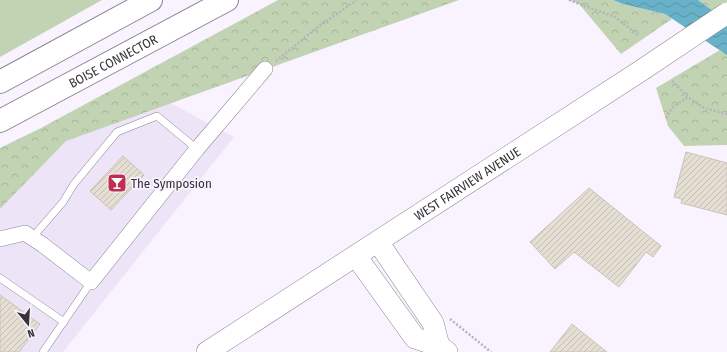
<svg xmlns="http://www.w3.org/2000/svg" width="727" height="352" font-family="'Fira Sans Condensed',sans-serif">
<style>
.built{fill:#eee4f7}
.forest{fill:url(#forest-crowns)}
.park{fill:#c1d3b2}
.water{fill:url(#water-waves)}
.building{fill:url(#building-hatch);stroke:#cac3b8}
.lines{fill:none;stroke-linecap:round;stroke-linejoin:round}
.lane-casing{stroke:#8b8691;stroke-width:8}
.street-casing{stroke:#8b8691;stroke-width:16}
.secondary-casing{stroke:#8b8691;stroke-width:22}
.highway-casing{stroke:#8b8691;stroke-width:24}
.path{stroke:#b7b3bc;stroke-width:2.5;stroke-dasharray:2 2;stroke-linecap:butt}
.lane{stroke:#fff;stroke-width:7}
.street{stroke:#fff;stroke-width:15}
.secondary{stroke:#fff;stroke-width:21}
.highway{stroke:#fff;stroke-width:22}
.secondary-bridge-casing{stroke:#8b8691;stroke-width:22;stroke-linecap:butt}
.secondary-bridge{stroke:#fff;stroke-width:21}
.labels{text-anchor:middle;stroke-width:3.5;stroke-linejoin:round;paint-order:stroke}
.street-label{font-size:13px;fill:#363439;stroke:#f9f3ff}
.poi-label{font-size:13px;fill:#363439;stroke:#f9f3ff;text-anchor:start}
</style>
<defs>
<pattern id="forest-crowns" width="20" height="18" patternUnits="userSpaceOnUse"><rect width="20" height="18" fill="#c1d3b2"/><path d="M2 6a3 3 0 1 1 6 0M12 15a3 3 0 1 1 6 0" fill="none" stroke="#a6b69a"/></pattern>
<pattern id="water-waves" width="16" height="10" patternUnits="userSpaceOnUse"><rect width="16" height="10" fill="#67b2c9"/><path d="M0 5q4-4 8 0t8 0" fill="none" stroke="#5692a4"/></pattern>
<pattern id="building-hatch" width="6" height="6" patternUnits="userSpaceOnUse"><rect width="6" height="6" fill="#e5ded3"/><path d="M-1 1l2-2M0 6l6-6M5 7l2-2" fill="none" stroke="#c5bfb6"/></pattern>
</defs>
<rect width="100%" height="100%" fill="#f9f3ff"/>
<!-- built -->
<path class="built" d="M 148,91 L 234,137 L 63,352 L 0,352 L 0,159 Z"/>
<!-- forest -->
<path class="forest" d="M 278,0 L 459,0 L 66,141 L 0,209 L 0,148 L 41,128 Z
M 569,0 L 613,0 L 623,4 L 665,14 L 672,19 L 621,54 L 579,4 Z
M 698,0 L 727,0 L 727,21 Z
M 720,50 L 727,55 L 727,145 L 684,146 L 668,126 L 656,88 Z"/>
<!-- park -->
<path class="park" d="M 0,0 L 102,0 L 0,57 Z"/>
<!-- water -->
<path class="water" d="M 613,0 L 698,0 L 727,21 L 727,55 L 665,14 L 623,4 Z"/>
<!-- building -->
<path class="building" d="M 686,152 L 727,163 L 727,215 L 681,203 L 682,199 L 674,197 Z
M 123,156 L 144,175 L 111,210 L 90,191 Z
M 589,188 L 661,246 L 653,257 L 646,252 L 619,287 L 574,252 L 555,269 L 530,242 Z
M 0,295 L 40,324 L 19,352 L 0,352 Z
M 572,324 L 607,352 L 550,352 Z"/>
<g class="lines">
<defs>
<path id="lane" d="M 32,238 L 63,202 L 74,184 L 117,132 L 157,116 L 197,149
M 0,278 L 64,322
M 43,352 L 91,282"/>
<path id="street" d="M 0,239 L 25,233 L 43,245 L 91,282 L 197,149 L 265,69"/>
<g id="secondary">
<path d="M 378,242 L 433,323 L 439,346"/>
<path d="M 356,256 L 415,338 L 439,346 L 447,352"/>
<path id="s1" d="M 207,352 L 642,70"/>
</g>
<g id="highway">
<path d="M 0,82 L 151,0"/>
<path id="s2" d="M 0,121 L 227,0"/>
</g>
</defs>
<!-- lane casing -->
<use href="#lane" class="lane-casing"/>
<!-- street casing -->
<use href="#street" class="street-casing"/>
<!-- secondary casing -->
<use href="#secondary" class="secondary-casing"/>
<!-- highway casing -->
<use href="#highway" class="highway-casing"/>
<!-- path -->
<path class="path" d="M 569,0 L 615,17 L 639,36
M 276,61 L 318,27 L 357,0
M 672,81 L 688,97 L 704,108 L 727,114
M 666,118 L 672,108 L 688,97
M 450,319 L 491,352"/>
<!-- lane -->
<use href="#lane" class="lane"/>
<!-- street -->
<use href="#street" class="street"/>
<!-- secondary -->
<use href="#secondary" class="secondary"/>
<!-- highway -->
<use href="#highway" class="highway"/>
<defs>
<path id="secondary-bridge" d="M 642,70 L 727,13"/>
</defs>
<!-- secondary-bridge casing -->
<use href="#secondary-bridge" class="secondary-bridge-casing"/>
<!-- secondary-bridge -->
<use href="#secondary-bridge" class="secondary-bridge"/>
</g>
<!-- icons -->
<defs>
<symbol id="bar-square" viewBox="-11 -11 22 22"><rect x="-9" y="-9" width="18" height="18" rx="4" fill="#be2f53" stroke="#f9f3ff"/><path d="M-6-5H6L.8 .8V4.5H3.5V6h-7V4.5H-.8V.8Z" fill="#fff"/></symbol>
</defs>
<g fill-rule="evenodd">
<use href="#bar-square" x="106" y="172" width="22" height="22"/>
</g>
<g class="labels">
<!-- street labels -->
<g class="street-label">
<text dy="5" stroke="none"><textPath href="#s2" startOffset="128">BOISE CONNECTOR</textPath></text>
<text dy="5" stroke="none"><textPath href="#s1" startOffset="310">WEST FAIRVIEW AVENUE</textPath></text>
</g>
<!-- poi labels -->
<g class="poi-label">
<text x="131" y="188">The Symposion</text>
</g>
</g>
<!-- north arrow -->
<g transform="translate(28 324) rotate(162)" stroke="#f9f3ff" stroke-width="3" paint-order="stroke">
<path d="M0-3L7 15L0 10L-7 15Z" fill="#363439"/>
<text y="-6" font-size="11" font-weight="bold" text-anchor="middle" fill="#363439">N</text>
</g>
</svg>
